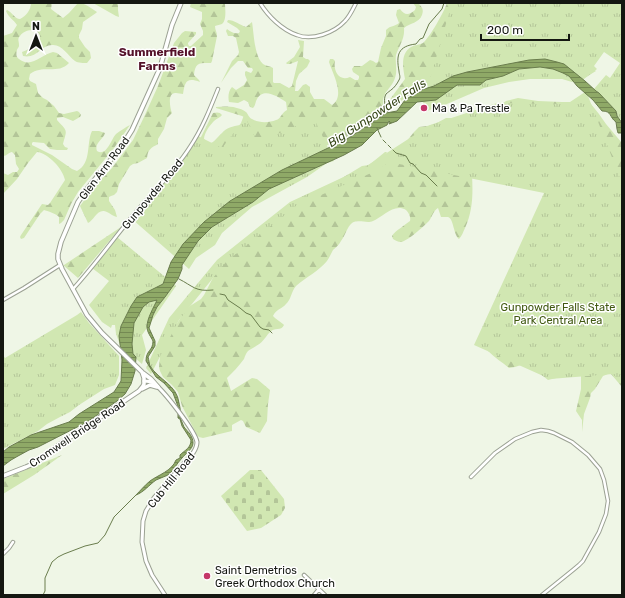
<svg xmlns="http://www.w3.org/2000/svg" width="625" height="598" font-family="Rubik,sans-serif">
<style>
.forest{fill:url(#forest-firs)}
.cemetery{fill:url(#cemetery-stones)}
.park{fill:url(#park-tufts)}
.water{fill:url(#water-rules);stroke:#6a7d4d}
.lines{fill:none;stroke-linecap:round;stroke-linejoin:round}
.stream{stroke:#6a7d4d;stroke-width:1}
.minor-casing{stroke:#9ba193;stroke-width:4.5}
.tertiary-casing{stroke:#9ba193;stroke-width:5}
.secondary-casing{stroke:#9ba193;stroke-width:5.5}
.minor{stroke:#fff;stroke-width:2.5}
.tertiary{stroke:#fff;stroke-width:3}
.secondary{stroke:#fff;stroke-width:3.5}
.poi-dot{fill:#c43769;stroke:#fff;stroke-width:1.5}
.labels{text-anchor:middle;stroke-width:3;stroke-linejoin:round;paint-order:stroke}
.poi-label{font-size:11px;fill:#141711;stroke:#fff;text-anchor:start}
.street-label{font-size:11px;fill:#141711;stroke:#fff}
.park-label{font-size:11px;fill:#415911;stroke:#fff}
.neighbourhood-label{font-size:12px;font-weight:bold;fill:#541129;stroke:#fff}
.water-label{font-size:12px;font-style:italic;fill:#344515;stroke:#fff}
</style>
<defs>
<pattern id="forest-firs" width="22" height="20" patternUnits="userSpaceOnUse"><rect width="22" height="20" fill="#d1e7b2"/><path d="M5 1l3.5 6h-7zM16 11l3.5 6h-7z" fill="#b3c598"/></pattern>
<pattern id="cemetery-stones" width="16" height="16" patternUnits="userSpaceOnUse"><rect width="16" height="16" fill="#d1e7b2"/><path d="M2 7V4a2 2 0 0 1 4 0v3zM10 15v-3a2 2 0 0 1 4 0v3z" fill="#b3c598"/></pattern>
<pattern id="park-tufts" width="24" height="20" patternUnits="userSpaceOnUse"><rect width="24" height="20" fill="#d1e7b2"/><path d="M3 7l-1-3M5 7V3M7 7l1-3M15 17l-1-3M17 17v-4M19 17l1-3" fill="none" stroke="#b3c598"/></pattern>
<pattern id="water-rules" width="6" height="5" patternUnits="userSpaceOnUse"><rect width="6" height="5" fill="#8fa967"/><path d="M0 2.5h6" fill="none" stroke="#748953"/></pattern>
</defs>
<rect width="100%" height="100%" fill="#eff6e6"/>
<!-- forest -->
<path class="forest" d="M 31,3 L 52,3 L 51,9 L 63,18 L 69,13 L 78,3 C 85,3 91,8 97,12 L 96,13 L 83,22 L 82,29 L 79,35 L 79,38 L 85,47 L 90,52 L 91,58 L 87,63 C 84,63 78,63 75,61 C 68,56 62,44 52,45 C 41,45 37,59 23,56 L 22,52 C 27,50 32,48 36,44 C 49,31 27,25 20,36 C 17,39 19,41 19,45 C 19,48 18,47 17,50 C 16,54 16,57 19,59 C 31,69 42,54 53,52 L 57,53 L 69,63 C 58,75 43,64 30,74 L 29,79 L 30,81 L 36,84 L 38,93 L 43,98 L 47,100 L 54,106 L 59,113 L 64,114 L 77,111 L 79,112 L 81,115 L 80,117 L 73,121 L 63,117 L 57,118 L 57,120 C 68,132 67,129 63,144 L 65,147 L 68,148 L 67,150 L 57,150 L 50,149 L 44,143 L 33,142 L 32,143 L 32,145 L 52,155 L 72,169 L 77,171 C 92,163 86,143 92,131 L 99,131 L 105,133 C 103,140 94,143 97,151 C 107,157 111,139 116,134 C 120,131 126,127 130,125 L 114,148 L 78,192 L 71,204 L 64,220 L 61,223 L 59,224 C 59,222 59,218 59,217 C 57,214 47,211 44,210 L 40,214 L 24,238 L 21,239 L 20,237 L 21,235 L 42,204 L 48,205 L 50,203 L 65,180 C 63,169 48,153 37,152 L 28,163 L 17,179 L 3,194 L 3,173 L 8,175 L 13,172 L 17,172 L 19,169 L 16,164 L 15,155 L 12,152 C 9,152 7,156 3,156 L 3,36 L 12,33 L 17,25 C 14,20 8,17 6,11 L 7,10 C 12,12 15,19 20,19 C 26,16 31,10 31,3 Z
M 93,3 L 118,3 L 118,10 L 119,17 L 116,16 Z
M 191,3 L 225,3 C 225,8 227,20 222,24 C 220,25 217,25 215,26 C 215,30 217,32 217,36 L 212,61 L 211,63 C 200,63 195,62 194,75 L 199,80 L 200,82 C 186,77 185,82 183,94 C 181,94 178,93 176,93 C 167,92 170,108 172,113 L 167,118 L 164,129 L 158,139 L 158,144 C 151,148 148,149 147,158 L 138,163 L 133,164 L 130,166 L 119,184 L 117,192 L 114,195 L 111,196 L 109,197 L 109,201 L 115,210 L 117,217 C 112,216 109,212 104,211 C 97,210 93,221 88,223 L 80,206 L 94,187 L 112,168 L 133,140 L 144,117 L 158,86 L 174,43 L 182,33 L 185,31 L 196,32 L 196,34 L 188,43 L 188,44 L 189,46 L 191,46 L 203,35 L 203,31 L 200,24 L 202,19 L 202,12 L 190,7 Z
M 413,3 L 418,3 C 422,7 424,9 422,15 C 419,23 410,23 404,28 C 405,39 399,46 396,55 C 395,61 397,68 396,74 C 393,91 379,90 384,111 L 382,113 L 374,118 L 346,137 L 303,156 L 196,147 L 213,113 C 217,112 220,112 222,115 C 220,118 217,118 214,121 C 210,125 204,133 204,139 L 209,144 C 215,142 217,137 222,133 C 226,128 233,126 240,125 L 244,120 L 244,117 L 242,116 L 216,108 L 216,107 C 225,106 238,106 246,112 C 248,114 249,118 252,119 C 258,123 269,123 276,120 C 281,119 281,113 287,110 L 286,102 C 278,97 264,87 257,99 C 255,102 256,105 253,108 L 250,107 L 248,102 L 244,100 L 238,103 L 229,102 C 228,98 228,91 232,87 L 236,90 L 244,85 L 247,80 L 245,75 L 245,72 L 246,71 L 251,73 L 253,70 L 252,68 L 248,68 L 243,61 L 238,61 L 231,68 L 221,83 L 232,61 L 238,55 L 239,52 L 236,38 L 233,36 L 228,36 L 226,31 L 227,29 C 231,32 234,34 239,33 L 240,31 L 237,28 L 227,22 L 228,20 C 234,20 240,25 246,27 L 252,22 C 254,33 254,56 263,64 C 266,66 270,66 273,68 L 273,82 L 274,83 L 280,83 L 289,88 L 292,86 L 298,61 L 290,64 L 287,64 L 286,63 L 294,57 L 300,47 L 298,40 L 304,41 L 303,57 L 306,59 L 308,59 L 310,61 L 307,67 L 299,74 L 296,81 L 295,91 L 298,91 L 303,85 L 306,84 L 310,87 L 310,92 L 314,99 L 324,99 L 332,105 C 345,97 334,76 330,65 L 329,62 L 330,59 L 333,59 L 335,61 C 333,71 339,82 350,77 L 355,80 L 358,80 L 359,78 L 359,76 L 353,72 L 352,69 L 354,66 L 362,66 L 370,60 L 373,61 L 376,63 L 378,62 L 381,48 L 386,36 L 386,30 C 391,25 394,27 399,23 L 396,15 L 397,10 L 400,9 C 405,16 409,15 415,10 L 416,7 Z
M 447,3 L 502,3 L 596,71 L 586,77 L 437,82 L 416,90 L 394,106 L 391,107 L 389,104 L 391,98 L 405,79 C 403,68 400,54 411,47 C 414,45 419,45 423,43 C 430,37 444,12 447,3 Z
M 583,96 L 591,104 L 599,114 L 606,124 L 622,143 L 622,387 L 611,374 L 608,374 L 603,376 L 595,389 L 591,393 L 590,398 L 584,414 L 582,432 L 582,420 L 576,411 L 581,389 L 581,376 L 564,376 L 548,380 L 538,372 L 524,364 L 515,367 L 509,368 C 502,362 495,358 488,351 L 559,193 L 472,175 C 473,193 473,211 465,228 C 463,232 462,236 459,239 C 453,234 454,219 448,217 C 446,217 443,217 441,217 L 438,208 C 433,211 432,217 429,221 C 424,226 408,241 401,242 C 398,242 395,240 393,239 L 392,236 C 395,231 405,225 410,221 C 411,217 409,213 406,210 C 394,203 383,217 373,221 C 367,224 359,219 352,223 C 347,227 345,236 341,241 C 339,245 336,247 333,250 C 331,254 329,258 327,261 C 319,271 306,277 296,286 C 291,292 291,300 286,304 C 282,309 276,309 273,316 L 275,318 L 283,324 L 284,325 C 281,332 275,326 269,333 C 265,338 262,343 256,346 C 254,348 250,349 248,351 C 246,353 245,356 244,359 C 239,366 233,372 227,378 L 231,391 L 252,378 L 257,379 L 270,390 L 268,404 L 267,421 L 260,433 L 246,427 L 243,421 L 241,420 L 232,425 L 232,431 L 203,438 L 199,437 L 197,435 L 182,406 L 178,392 L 172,385 L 163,377 L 160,371 L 159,367 L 160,355 L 162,348 L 184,312 L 190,306 L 201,299 L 204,295 L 218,268 L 239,245 L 311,194 L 324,189 L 362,166 L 369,165 L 385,152 L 387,152 L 385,155 L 406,142 L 414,132 L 419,127 L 427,126 L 435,124 L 446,118 L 457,118 L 500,105 L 506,101 L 518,98 L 538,101 L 562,102 L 571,102 Z
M 121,227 L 78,278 L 63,265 L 64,265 Z
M 62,455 L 34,475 L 3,494 L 3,479 Z"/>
<!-- cemetery -->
<path class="cemetery" d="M 250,470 L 261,470 L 284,499 L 285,508 L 281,515 L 261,528 L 247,531 L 221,496 Z"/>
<!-- park -->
<path class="park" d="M 452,3 L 622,3 L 622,123 L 617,116 L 616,111 L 599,93 L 596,91 L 594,89 L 606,75 L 610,78 L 620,63 L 604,52 L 594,66 L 597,69 L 584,79 L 572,82 L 562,79 L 530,79 L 509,82 L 484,88 L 440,107 L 426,111 L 421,110 Z
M 585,92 L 588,96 L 622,183 L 622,385 L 613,374 L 550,379 L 474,345 L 544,193 L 389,162 L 378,170 L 296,206 L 226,262 L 179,320 L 151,374 L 146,368 L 169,318 L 217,260 L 290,202 L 365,167 L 430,125 L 497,103 L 567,104 Z
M 244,115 L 258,143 L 266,139 L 314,118 L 334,161 L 327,163 L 307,177 L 252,207 L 222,233 L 215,245 L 196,258 L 189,269 L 132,219 L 179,165 L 193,145 L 198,136 L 222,148 L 241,123 Z
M 117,237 L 176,286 L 142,335 L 146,350 L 142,364 L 120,345 L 116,334 L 115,325 L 112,325 L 111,328 L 102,322 L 89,305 L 109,281 L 92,268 Z
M 81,312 L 89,323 L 119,356 L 119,375 L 115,385 L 104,389 L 79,405 L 70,412 L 60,417 L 47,424 L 38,431 L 3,449 L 3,355 L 5,358 L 77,315 Z"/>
<!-- water -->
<path class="water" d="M 545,59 L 557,62 L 564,64 L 585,81 L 596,91 L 599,93 L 616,111 L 617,116 L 622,123 L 622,133 L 618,133 L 617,129 L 616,122 C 609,117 612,111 602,111 L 593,100 L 577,86 L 569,76 L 563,73 L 553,69 L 540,67 L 519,69 L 503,76 L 486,80 L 480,85 L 457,85 L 436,100 L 417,102 L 397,121 L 389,124 L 390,122 L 389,121 L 387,125 L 377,130 L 362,145 L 344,155 L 269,189 L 253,202 L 212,227 L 198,241 L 182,265 L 182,269 L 178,279 L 165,297 L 157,307 L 153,315 L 149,328 L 155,341 L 155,346 L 148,357 C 149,360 149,364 150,366 C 159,380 177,385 179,403 C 180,408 181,410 179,415 C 181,419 182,423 184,427 C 188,432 193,436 193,443 C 193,449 185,454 182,458 C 177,463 174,470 168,475 C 164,477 160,478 156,480 C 149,485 144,492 136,495 C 140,491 145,485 150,481 C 158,475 172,471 176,460 L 180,458 L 180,455 C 185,450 191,448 191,440 L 182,426 L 180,419 L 178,418 L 178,413 L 179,409 L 173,393 L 164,383 L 156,377 L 146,361 C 146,350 153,351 153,341 C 151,337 147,332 147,327 C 147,318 154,307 157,300 L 149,302 L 143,307 L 134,323 L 132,344 L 133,354 L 136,357 L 135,371 L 131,384 L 125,394 L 117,401 L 87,422 L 38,447 L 29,450 L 18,456 L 11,460 L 3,466 L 3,452 L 9,447 L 31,435 L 69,422 L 79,414 L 114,392 L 121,381 L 122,360 L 119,336 L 121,326 L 131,306 L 137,297 L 163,284 L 171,262 L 183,244 L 204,222 L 230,201 L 282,170 L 347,139 L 386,113 L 397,111 L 405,100 L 421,90 L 434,86 L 453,76 L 467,72 L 529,60 Z"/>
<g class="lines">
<!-- stream -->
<path class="stream" d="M 388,112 C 385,107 383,99 386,94 C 387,93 391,90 391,90 C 394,88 397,84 399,80 C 401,77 399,74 399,71 C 396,55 398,46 416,44 L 420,39 L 423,38 L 429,24 L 442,9 L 444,3
M 377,128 L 381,137
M 383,140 L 386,143
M 388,145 L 391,148
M 393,150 L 396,153 L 406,156 L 410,163 L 413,164 L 421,173 L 426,175 L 437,186
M 179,279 C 193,286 195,292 213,290
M 220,294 L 225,295 L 228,300 L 240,308 L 246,313 L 251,315 L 260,327 L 263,329 L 269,330 L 272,333
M 43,595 L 45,591 L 45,578 L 52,562 L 58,557 L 64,554 L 85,546 L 98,543 L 105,535 L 114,517 L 136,495"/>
<defs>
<path id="minor" d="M 260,3 C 268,16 282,30 297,35 C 312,41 334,33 345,21 C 350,16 353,9 356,3
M 73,289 C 95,265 114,238 135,213 C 154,191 175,171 190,147 C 202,129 210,109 218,89
M 3,300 L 24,288 L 60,265
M 471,477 L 495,453 L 515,439 L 532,432 L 541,430 L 548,431 L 554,433 L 572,442 L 588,455 L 600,469 L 604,480 L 608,501 L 606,514 L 599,532 L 583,561 L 579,565 L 573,570 L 542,595
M 3,554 L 9,548 L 13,542
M 304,575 L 325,595
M 314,595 L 319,589"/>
<path id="tertiary" d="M 144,381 C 147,381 150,381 153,383 C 163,389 195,431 197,442 C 197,446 195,450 193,453 L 154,498 L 146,511 L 143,521 L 142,542 L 146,561 L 152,575 L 165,595"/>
<path id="secondary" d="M 143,373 L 151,379 L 158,387
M 142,389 L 150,385 L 157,387
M 3,476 L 26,467 L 35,463 L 63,442 L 139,391 L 143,386 L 144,384 L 144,378 L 142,372 L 102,333 L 87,315 L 62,269 L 58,259 L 58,254 L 61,242 L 78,202 L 87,189 L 122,146 L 132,130 L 160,68 L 172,25 L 181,3"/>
</defs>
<!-- minor casing -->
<use href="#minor" class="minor-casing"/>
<!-- tertiary casing -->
<use href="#tertiary" class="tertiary-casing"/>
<!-- secondary casing -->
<use href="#secondary" class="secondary-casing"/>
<!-- minor -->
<use href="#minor" class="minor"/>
<!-- tertiary -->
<use href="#tertiary" class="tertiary"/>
<!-- secondary -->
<use href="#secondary" class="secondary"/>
</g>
<!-- markers -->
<g class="poi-dot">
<circle cx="424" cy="108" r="4"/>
<circle cx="207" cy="576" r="4"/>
</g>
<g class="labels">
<!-- poi labels -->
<g class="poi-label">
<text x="432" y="112">Ma &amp; Pa Trestle</text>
<text x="215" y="574">Saint Demetrios<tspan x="215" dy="13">Greek Orthodox Church</tspan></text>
</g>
<!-- street labels -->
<g class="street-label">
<text transform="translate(104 168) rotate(-53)" y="4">Glen Arm Road</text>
<text transform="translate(152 194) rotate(-50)" y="4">Gunpowder Road</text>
<text transform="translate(77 433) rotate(-34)" y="4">Cromwell Bridge Road</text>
<text transform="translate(171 480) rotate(-51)" y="4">Cub Hill Road</text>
</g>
<!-- park labels -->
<g class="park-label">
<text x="558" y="311">Gunpowder Falls State<tspan x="558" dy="13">Park Central Area</tspan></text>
</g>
<!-- neighbourhood labels -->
<g class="neighbourhood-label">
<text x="157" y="56">Summerfield<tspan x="157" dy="14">Farms</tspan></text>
</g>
<!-- water labels -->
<g class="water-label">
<text transform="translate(377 113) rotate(-33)" y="4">Big Gunpowder Falls</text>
</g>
</g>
<!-- border -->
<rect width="625" height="598" fill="none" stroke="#141711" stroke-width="8"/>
<!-- north arrow -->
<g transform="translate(36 36)" stroke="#ffffff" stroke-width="3" paint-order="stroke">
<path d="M0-3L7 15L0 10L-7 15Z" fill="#141711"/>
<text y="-6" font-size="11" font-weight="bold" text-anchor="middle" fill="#141711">N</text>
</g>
<!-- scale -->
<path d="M481 34v6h88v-6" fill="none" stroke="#141711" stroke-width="2"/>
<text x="487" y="34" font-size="12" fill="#141711" stroke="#ffffff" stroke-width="3" paint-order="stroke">200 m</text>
</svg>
